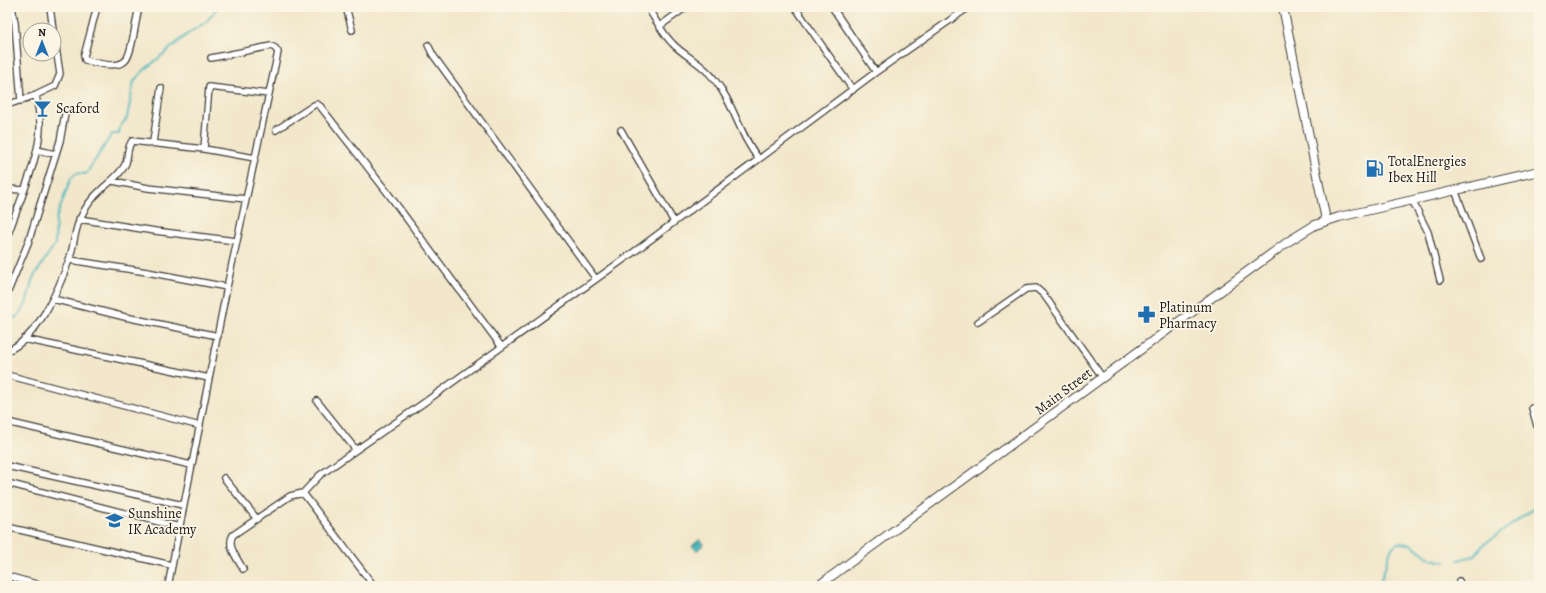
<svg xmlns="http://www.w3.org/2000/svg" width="1546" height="593" font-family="Alegreya,serif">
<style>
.water{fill:url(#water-ripples);stroke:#326a6d}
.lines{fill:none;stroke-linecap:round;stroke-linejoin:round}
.stream{stroke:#48b8be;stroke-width:2}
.street-casing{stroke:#3c3a36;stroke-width:8}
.secondary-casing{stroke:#3c3a36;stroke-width:10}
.street{stroke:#fff;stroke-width:5.5}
.secondary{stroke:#fff;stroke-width:8}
.labels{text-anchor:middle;stroke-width:3.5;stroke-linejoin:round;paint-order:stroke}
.poi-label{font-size:14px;fill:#1c1c1c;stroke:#fcf5e5;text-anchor:start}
.street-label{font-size:14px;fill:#1c1c1c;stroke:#fcf5e5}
</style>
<defs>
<pattern id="water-ripples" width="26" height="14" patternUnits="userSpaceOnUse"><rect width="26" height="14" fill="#48b8be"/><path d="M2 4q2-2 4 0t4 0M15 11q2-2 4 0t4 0" fill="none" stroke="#3b959a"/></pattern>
</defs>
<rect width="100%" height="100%" fill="#fcf5e5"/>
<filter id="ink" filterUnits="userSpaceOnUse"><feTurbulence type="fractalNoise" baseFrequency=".025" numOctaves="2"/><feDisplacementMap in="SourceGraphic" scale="8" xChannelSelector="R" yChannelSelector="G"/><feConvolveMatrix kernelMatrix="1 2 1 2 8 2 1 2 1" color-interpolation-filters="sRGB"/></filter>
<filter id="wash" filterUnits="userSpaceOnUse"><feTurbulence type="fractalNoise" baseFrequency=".012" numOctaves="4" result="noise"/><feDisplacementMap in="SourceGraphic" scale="16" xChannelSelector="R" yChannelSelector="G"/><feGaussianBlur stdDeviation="0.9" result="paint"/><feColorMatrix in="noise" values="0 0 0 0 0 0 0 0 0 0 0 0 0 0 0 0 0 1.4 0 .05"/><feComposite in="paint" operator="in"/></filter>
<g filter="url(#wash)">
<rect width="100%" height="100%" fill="#f2e7cb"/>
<!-- water -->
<path class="water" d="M 700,539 L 704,544 L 697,551 L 692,546 Z"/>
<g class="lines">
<!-- stream -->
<path class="stream" d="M 7,319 L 17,317 L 26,304 L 33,278 L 55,244 L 56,219 L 71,178 L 77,173 L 86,174 L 112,134 L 119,134 L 120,127 L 127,118 L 134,81 L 142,72 L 190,32 L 206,22 L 218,7
M 1458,560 L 1474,556 L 1483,545 L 1539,505
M 1379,586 L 1391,549 L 1398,543 L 1411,544 L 1431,559 L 1446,562"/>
</g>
</g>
<g filter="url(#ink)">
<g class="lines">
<defs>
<path id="street" d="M 12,7 L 15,23 L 21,101
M 50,7 L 53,30
M 97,7 L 84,56 L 85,60 C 95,63 116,69 125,61 C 132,55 136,18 139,7
M 346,7 L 352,30
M 647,7 C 655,18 662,33 672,43 C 684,56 702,63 714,79 C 734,103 739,135 759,159
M 795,7 L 853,90
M 832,7 L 876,72
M 660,26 L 686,7
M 428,45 L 433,55 L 596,279
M 7,105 L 36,95 L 55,86 L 60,74 L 54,34
M 276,130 L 314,105 L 317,104 L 320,106 L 387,192 L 501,346
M 621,130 L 674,222
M 153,142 L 161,88
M 204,149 L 209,87 L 269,94
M 37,150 L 55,154
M 113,181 L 148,188 L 246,199
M 7,189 L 24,190
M 1455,190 L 1481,259
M 1412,200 L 1428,232 L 1440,280
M 79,219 L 155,231 L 236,241
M 7,237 C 17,208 42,152 40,123 C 40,114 37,104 36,95
M 70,260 L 147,272 L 227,287
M 7,294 L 28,243 L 60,141 L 65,114
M 53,299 L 125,317 L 218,336
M 978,322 L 1026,289 L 1036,288 L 1044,295 L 1103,378
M 24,339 L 209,378
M 7,351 C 37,339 59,289 69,260 C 74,247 74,232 80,219 C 85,207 94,196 103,188 C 111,181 121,174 126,163 C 128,156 127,147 132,141 L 204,149 L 255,158
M 7,375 L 200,426
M 317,401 L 356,450
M 1532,408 L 1539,433
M 7,422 L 191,465
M 7,466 L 183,505
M 224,478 L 257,519
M 7,483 L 179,527
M 7,527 L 171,565
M 243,569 C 238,559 226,546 233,535 L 290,496 L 303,493
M 7,576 L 44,586
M 1459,581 L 1461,586
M 168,586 L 227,287 L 278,52 L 275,48 L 271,46 L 211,58
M 374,586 L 303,493 L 320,475 L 425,402 L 638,249 L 876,72 L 969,7"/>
<path id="secondary" d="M 1283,7 L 1326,220
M 818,586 L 1289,241 L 1315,225 L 1339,217 L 1539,171"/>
</defs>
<!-- street casing -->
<use href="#street" class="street-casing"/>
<!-- secondary casing -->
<use href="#secondary" class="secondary-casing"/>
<!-- street -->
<use href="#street" class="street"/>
<!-- secondary -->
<use href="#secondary" class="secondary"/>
</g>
</g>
<!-- icons -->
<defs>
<symbol id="bar-bare" viewBox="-9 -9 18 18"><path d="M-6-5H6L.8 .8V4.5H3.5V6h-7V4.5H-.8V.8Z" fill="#1f6fb2" stroke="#fcf5e5" stroke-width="2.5" paint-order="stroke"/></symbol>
<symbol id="fuel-bare" viewBox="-9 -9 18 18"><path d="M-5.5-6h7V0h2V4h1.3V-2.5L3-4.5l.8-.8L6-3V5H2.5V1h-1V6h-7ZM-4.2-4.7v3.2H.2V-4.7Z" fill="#1f6fb2" stroke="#fcf5e5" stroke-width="2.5" paint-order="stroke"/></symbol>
<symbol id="pharmacy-bare" viewBox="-9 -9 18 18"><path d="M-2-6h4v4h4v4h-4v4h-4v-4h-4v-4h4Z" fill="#1f6fb2" stroke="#fcf5e5" stroke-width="2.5" paint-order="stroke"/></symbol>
<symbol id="school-bare" viewBox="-9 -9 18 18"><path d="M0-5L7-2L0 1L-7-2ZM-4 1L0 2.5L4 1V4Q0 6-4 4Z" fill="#1f6fb2" stroke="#fcf5e5" stroke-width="2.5" paint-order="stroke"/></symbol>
</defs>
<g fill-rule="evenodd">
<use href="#bar-bare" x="30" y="96" width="25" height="25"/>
<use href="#fuel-bare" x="1362" y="156" width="25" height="25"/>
<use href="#pharmacy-bare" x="1134" y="302" width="25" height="25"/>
<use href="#school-bare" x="102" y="508" width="25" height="25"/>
</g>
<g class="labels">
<!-- poi labels -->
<g class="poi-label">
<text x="56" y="113">Scaford</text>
<text x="1388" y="166">TotalEnergies<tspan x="1388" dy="16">Ibex Hill</tspan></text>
<text x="1159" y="312">Platinum<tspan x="1159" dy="16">Pharmacy</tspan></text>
<text x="128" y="518">Sunshine<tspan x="128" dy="16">IK Academy</tspan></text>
</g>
<!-- street labels -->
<g class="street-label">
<text transform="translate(1063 391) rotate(-37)" y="5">Main Street</text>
</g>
</g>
<!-- margin -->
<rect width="1546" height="593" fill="none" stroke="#fcf5e5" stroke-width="24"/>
<!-- north arrow -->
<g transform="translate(42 42)"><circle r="19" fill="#fcf5e5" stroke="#a29e95"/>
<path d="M0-3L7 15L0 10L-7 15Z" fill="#1f6fb2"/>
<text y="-6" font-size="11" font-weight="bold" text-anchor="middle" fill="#1c1c1c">N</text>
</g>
</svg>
